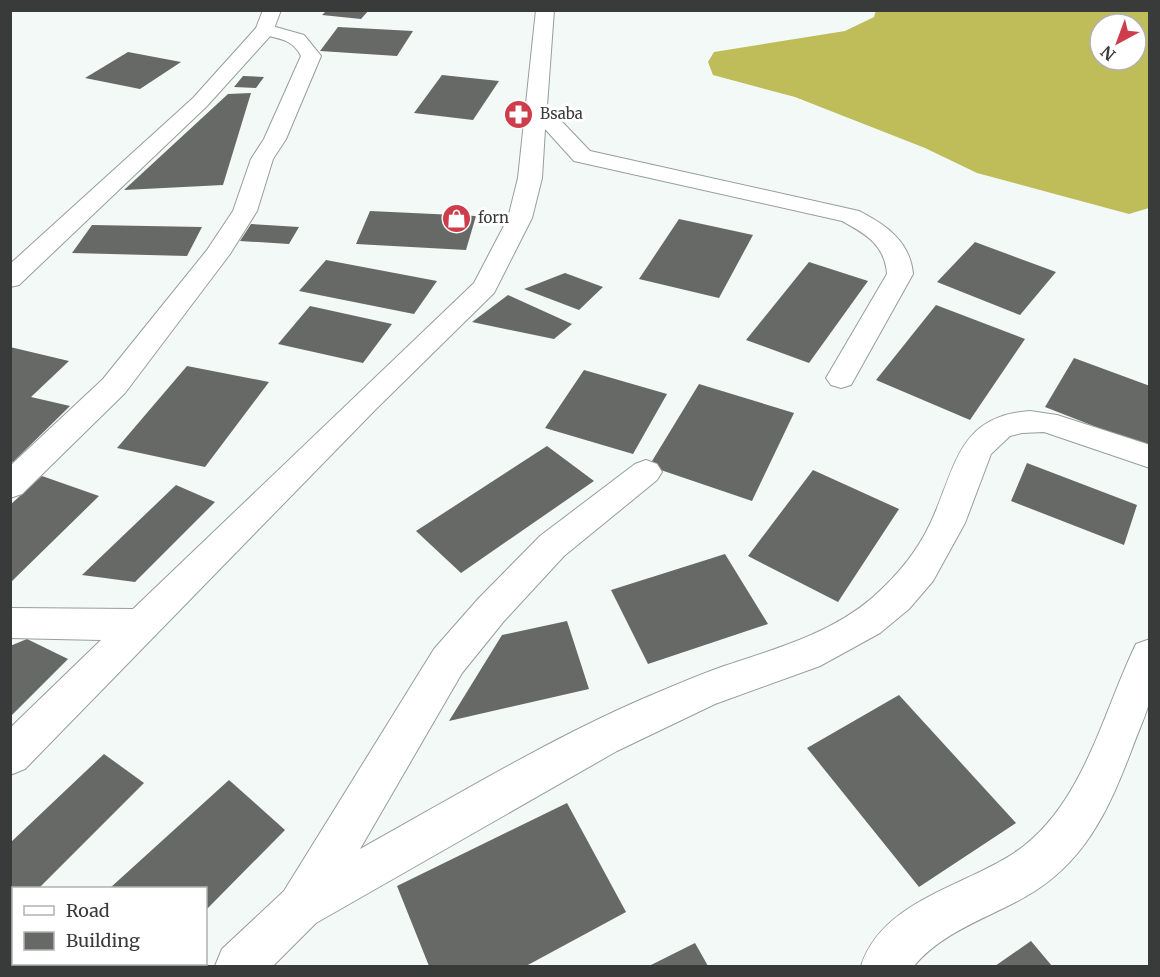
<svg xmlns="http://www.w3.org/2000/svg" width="1160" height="977" font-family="Merriweather,serif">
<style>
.forest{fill:#bebd5a;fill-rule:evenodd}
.building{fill:#666965}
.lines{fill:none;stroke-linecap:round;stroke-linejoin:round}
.street-casing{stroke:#979d9a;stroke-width:2}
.secondary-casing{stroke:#979d9a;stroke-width:2}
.street{fill:#fff;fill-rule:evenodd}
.secondary{fill:#fff;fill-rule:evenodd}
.labels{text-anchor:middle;stroke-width:6;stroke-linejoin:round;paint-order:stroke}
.far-poi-label{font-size:15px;fill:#393b3a;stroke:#fff;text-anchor:start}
</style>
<rect width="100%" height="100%" fill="#f3f9f6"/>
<!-- forest -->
<path class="forest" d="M 876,10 L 1149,11 L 1149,208 L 1129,214 L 977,173 L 925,148 L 795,97 L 713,75 L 708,62 L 714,52 L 845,31 L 874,17 ZM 1100,24 L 1136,24 L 1136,60 L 1100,60 Z"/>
<!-- building -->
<path class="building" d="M 327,10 L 369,10 L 361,19 L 322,15 Z
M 338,27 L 413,31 L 397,56 L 320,51 Z
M 128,52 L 181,62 L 140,89 L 85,78 Z
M 442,75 L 499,81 L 473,120 L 414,113 Z
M 243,76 L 264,77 L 256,88 L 234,87 Z
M 251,93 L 223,185 L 124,190 L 228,94 Z
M 370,211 L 476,216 L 466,250 L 356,244 Z
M 679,219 L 753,235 L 719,298 L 639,279 Z
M 251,224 L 299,227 L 289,244 L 240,241 Z
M 92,225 L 202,227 L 187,256 L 72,253 Z
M 975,242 L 1056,272 L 1020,315 L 937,282 Z
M 326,260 L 437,281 L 414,314 L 299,291 Z
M 809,262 L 868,281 L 809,363 L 746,340 Z
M 565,273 L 603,287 L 579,310 L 524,289 Z
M 508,295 L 572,324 L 554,339 L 472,322 Z
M 936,305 L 1025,339 L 970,420 L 876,380 Z
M 310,306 L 392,324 L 363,363 L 278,344 Z
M 10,347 L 69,361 L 31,397 L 70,406 L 13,462 L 10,461 Z
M 1074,358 L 1150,386 L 1150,448 L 1045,407 Z
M 187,366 L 269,382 L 205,467 L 117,448 Z
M 584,370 L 667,394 L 633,454 L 545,428 Z
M 699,384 L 794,413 L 752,501 L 649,466 Z
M 547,446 L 594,481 L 461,573 L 416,531 Z
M 1027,463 L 1137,505 L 1124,545 L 1011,501 Z
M 813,470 L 899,509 L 838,602 L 748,556 Z
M 42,476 L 99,496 L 10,583 L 10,505 Z
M 176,485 L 215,502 L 135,582 L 82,575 Z
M 725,554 L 768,624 L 648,664 L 611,590 Z
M 567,621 L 589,689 L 449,721 L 502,635 Z
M 27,639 L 68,659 L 10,717 L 10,646 Z
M 899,695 L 1016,823 L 919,887 L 807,748 Z
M 104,754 L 144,783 L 39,888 L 14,888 L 14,914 L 10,917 L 10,843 Z
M 229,780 L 285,830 L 206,910 L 206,888 L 110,888 Z
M 567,803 L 626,912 L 526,966 L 429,966 L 397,886 Z
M 1031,941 L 1052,966 L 995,966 Z
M 695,943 L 708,966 L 649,966 Z
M 29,964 L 151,964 L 148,966 L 25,966 Z"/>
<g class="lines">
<defs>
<path id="street" d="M 536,10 L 554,10 L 547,106 L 590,151 L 859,211 C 886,225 910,241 913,274 L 851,385 L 841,388 L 831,385 L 826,378 L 887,274 C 885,245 866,234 842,221 L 574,161 L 545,129 L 542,178 L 532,218 L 494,293 L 375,410 L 25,769 L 10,775 L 10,728 L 101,640 L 10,638 L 10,608 L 133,609 L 474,283 L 508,218 L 518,178 Z
M 265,24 L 304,35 L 321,56 L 286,139 L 273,159 L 257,211 L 230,254 L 125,393 L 22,494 L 10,498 L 10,466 L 103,379 L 207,250 L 233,211 L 251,159 L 264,139 L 301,56 C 292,38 276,38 258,34 L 256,30 L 258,26 Z
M 1030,411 L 1057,415 L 1150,445 L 1150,468 L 1044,432 L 1022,433 L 1010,436 L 991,454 L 965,523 L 933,581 L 909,609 L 880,633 L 820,666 L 715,704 L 617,751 L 316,923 L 273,966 L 215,966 L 222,949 L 284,891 L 434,649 L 478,599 L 540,536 L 635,464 L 646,460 L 657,464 L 662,472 L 657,480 L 564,556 L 504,621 L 462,673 L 360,849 C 452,798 544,742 640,700 C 668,688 696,676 724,666 C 775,649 830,634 872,598 C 896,577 917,552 930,524 C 956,470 956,416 1030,411 Z
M 1150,639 C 1150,659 1154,683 1149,703 C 1145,718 1137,734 1132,749 C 1108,811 1085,863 1025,897 C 988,918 942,932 914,966 L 861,966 C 882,901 963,887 1014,853 C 1083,807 1102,714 1136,644 Z"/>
<path id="secondary" d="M 263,10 L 281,10 L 272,34 L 207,106 L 19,285 L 10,287 L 10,264 L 193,98 L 256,28 Z"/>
</defs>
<!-- street casing -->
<use href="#street" class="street-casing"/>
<!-- secondary casing -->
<use href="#secondary" class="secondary-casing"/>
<!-- street -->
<use href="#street" class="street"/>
<!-- secondary -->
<use href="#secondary" class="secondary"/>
</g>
<!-- icons -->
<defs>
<symbol id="pharmacy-disc" viewBox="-11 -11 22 22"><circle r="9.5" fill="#cd3d4c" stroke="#fff"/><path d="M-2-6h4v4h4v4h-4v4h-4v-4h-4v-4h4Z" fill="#fff"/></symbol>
<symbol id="shop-disc" viewBox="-11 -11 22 22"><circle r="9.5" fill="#cd3d4c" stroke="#fff"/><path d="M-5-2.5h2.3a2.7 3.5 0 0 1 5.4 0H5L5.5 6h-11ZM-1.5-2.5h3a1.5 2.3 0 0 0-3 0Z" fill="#fff"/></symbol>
</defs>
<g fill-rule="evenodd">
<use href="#pharmacy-disc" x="502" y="98" width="33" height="33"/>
<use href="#shop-disc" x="440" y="202" width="33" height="33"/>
</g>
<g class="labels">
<!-- far-poi labels -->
<g class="far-poi-label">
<text x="540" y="119">Bsaba</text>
<text x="478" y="223">forn</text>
</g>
</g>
<!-- border -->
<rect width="1160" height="977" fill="none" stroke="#393b3a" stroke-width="24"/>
<!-- legend -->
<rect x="12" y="887" width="195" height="78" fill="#ffffff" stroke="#b0b1b0" stroke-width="1.5"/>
<rect x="24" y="906" width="30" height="9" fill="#ffffff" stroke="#b0b1b0" stroke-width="1.5"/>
<text x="66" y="917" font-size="18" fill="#393b3a">Road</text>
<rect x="24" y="932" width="30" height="18" fill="#666965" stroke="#b0b1b0" stroke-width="1.5"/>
<text x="66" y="947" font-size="18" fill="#393b3a">Building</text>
<!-- north arrow -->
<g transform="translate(1118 42) rotate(221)"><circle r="28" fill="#ffffff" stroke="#b0b1b0" stroke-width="1.5"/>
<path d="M0-4.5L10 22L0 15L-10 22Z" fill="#cd3d4c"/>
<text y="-9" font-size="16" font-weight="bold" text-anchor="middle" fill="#393b3a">N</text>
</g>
</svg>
